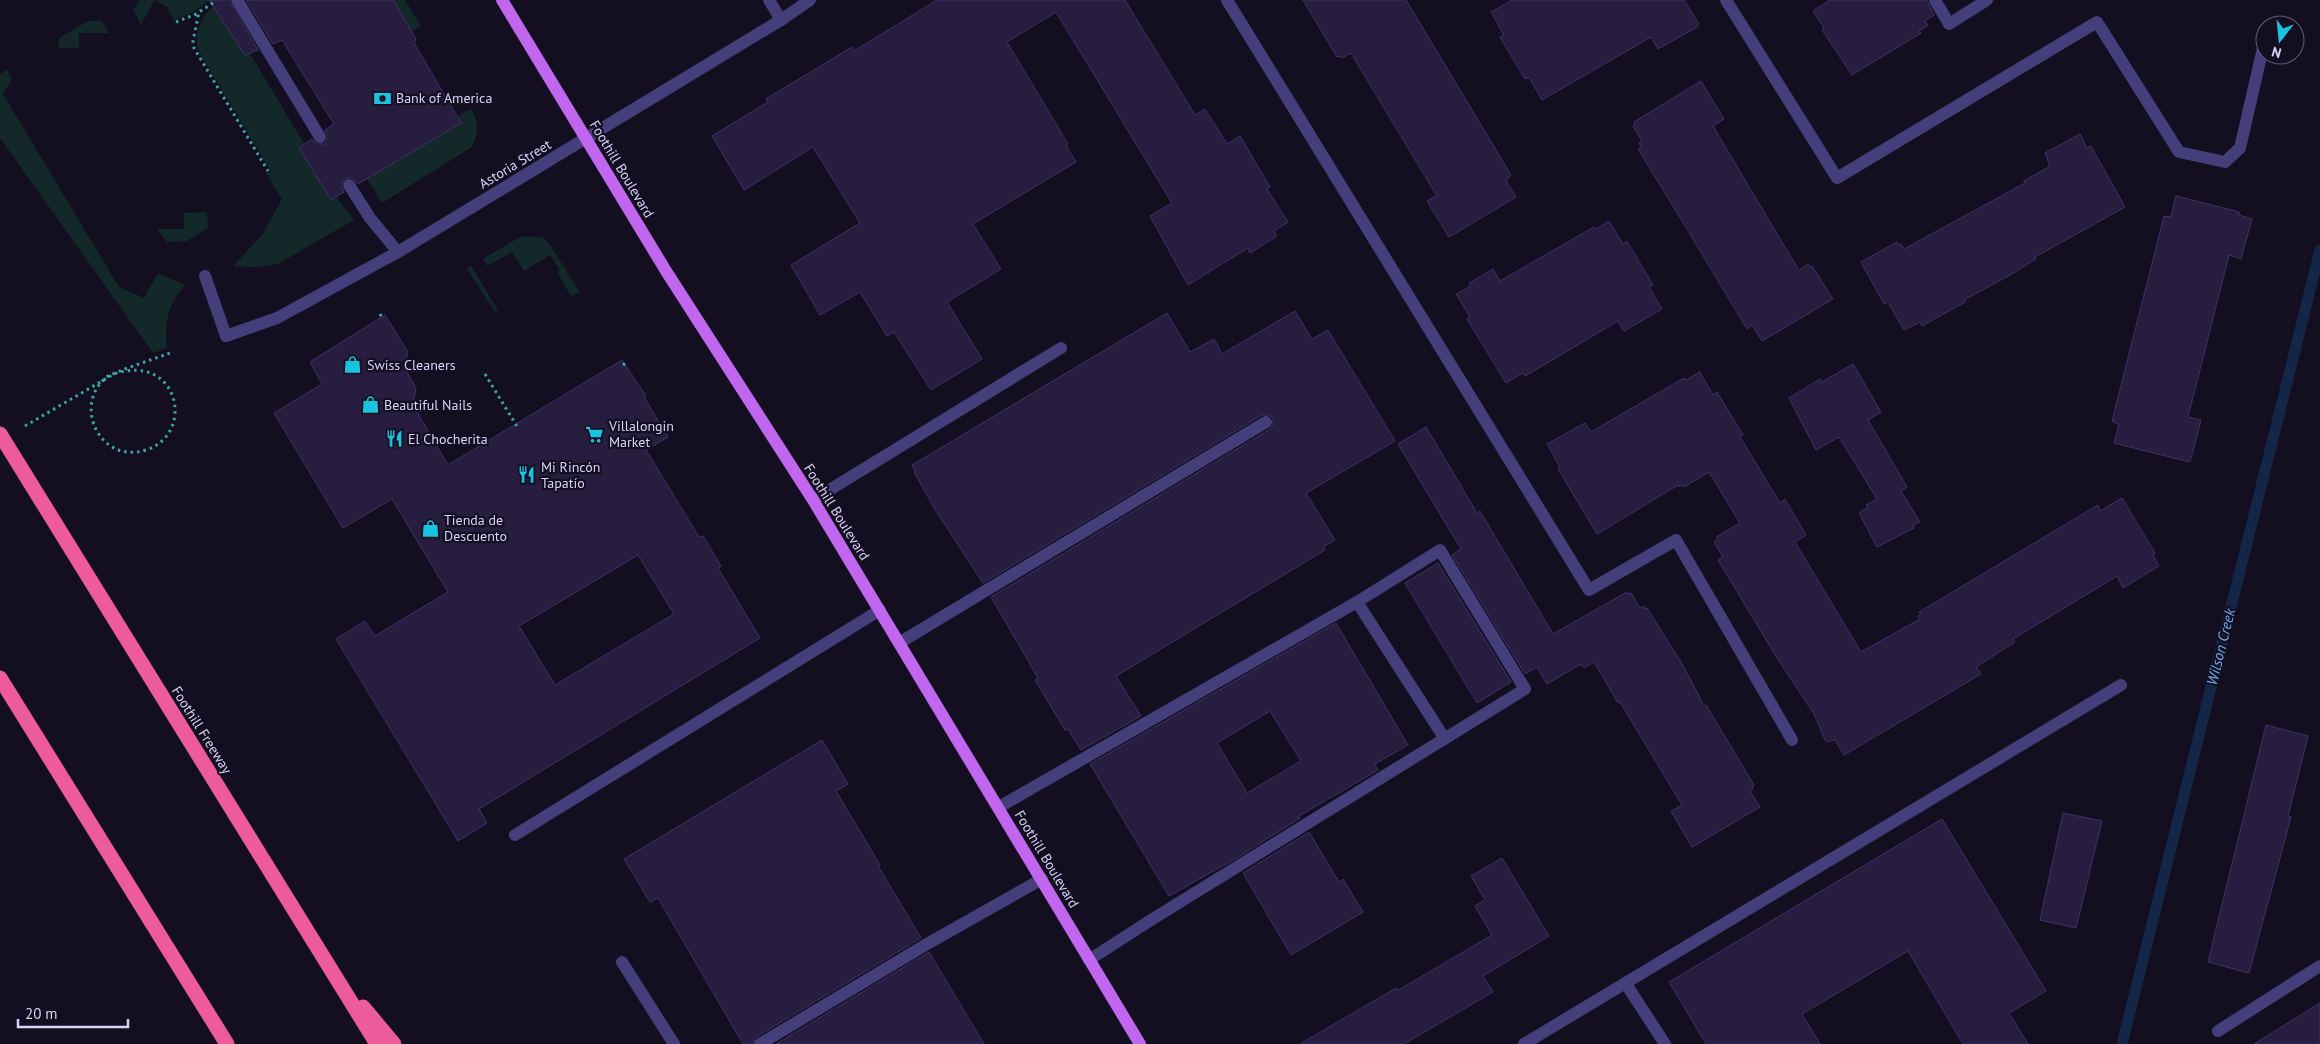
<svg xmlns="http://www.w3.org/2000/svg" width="2320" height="1044" font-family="'PT Sans',sans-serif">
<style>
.green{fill:#132929}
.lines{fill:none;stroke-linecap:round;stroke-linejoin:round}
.stream{stroke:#142545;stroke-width:11}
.building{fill:#261d3f;stroke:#3f3268;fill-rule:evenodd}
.path{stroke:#3ba7a4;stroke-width:3;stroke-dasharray:2.5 4;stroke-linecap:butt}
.lane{stroke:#443f7a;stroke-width:12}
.street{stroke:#443f7a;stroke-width:12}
.primary{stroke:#c166ef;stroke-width:12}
.highway{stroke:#ed5b9b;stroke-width:15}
.labels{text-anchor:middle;stroke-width:4.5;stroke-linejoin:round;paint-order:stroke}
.poi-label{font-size:14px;fill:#d9d3fa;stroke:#130f20;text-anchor:start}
.street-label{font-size:14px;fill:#d9d3fa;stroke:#130f20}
.water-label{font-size:15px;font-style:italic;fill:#6cadef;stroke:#130f20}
</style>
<rect width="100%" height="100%" fill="#130f20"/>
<!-- green -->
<path class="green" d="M 140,0 L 211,0 L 187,15 L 174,20 L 167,7 L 155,0 L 141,24 L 133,10 Z
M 393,0 L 405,0 L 421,26 L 411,32 Z
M 219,2 L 336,197 L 354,220 L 278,264 L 257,267 L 233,266 L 262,235 L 282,199 L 266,173 L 270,170 L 198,50 C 194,29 203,13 219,2 Z
M 88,21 L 102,21 L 109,33 L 79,33 L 79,48 L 58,48 L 59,38 Z
M 7,70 L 12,79 L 3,94 L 119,287 L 144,298 L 158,273 L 185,285 C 169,303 163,324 167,348 L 153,353 L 0,138 L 0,74 Z
M 471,109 C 479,122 479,133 472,147 L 382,203 L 367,179 L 461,123 L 457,116 Z
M 207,212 L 208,228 L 187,241 L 167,242 L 157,229 L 184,229 L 184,213 Z
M 526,236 L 544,238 L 550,245 L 580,292 L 571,296 L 557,272 L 560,270 L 550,255 L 524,271 L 512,252 L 487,266 L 483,259 L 518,238 Z
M 471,266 L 498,310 L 495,312 L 467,269 Z"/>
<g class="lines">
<!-- stream -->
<path class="stream" d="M 2122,1044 L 2320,250"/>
</g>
<!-- building -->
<path class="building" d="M 209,0 L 229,0 L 258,50 L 245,55 Z
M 246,0 L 393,0 L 416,39 L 414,43 L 461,123 L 358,184 L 352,178 L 345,178 L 341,185 L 344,192 L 331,200 L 299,148 L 312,139 L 317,144 L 325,144 L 328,137 L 325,130 L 334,124 L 282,40 L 273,44 Z
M 937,0 L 1125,0 L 1195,115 L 1205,109 L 1227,144 L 1240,136 L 1270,187 L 1267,189 L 1288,222 L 1274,231 L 1277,236 L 1250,253 L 1248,248 L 1188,285 L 1150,216 L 1172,203 L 1056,12 L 1007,42 L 1068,144 L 1066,146 L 1076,162 L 973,224 L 1001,269 L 947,302 L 982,359 L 931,390 L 894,332 L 887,336 L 860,292 L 820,315 L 791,265 L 860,223 L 813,147 L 744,190 L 712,136 L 768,102 L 766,99 L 814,70 L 852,47 L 854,51 Z
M 1303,0 L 1406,0 L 1511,175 L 1506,181 L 1516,197 L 1449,237 L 1427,201 L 1437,196 L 1351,53 L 1342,58 L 1340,56 L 1337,57 Z
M 1512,0 L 1684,0 L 1699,24 L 1697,27 L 1658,49 L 1651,37 L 1542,100 L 1529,77 L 1525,79 L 1500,37 L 1504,35 L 1491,12 Z
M 1830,0 L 1927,0 L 1934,15 L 1925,21 L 1928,25 L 1919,31 L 1921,33 L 1852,75 L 1822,30 L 1824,28 L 1813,11 Z
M 1701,81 L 1724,119 L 1713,126 L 1783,244 L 1799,270 L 1808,264 L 1810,267 L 1812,266 L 1833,299 L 1762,341 L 1752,325 L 1747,329 L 1687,229 L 1638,149 L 1641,147 L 1639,143 L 1642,141 L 1633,126 L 1635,125 L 1634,122 Z
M 2080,134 L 2087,148 L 2091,146 L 2125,207 L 2035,257 L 2036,259 L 2010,275 L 1964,300 L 1965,302 L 1922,326 L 1920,322 L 1904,330 L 1888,302 L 1884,304 L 1861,262 L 1897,242 L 1898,245 L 1901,244 L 1904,249 L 2025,183 L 2024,181 L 2050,166 L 2045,153 Z
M 2176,196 L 2239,212 L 2239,215 L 2252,219 L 2241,259 L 2229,255 L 2188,417 L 2201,420 L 2190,462 L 2114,443 L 2119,425 L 2112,421 L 2164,216 L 2171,217 Z
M 1609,221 L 1623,244 L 1627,241 L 1653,285 L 1649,287 L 1662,309 L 1624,331 L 1618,321 L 1525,376 L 1523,373 L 1506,383 L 1467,319 L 1470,317 L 1456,294 L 1471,286 L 1469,283 L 1493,269 L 1500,281 L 1594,227 L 1596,229 Z
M 1295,311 L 1312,339 L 1328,330 L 1395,441 L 1306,493 L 1335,540 L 1323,547 L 1325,550 L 1116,676 L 1141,716 L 1081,750 L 1068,729 L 1065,730 L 1035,680 L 1038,678 L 991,597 L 1270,429 L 1273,425 L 1273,418 L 1269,415 L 1262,415 L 983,583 L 936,511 L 914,472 L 915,472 L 912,465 L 1167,313 L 1190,352 L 1214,339 L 1222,354 Z
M 385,315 L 408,352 L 404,367 L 416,388 L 413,405 L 448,465 L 622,360 L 646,396 L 644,397 L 668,437 L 646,450 L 699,537 L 703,536 L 721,566 L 718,568 L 760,638 L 479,809 L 487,823 L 458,841 L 336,639 L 365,621 L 375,636 L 448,592 L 392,499 L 343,528 L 274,413 L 322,384 L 310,362 ZM 638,555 L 674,614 L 555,685 L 519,626 Z
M 1853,364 L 1881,412 L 1868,420 L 1907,487 L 1901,491 L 1920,522 L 1913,525 L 1914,528 L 1877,547 L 1859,513 L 1868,507 L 1866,505 L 1877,499 L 1839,437 L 1816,450 L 1789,398 L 1820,379 L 1822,382 Z
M 1700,372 L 1713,395 L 1717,392 L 1743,435 L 1740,437 L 1780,503 L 1785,499 L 1806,535 L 1795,542 L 1861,652 L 1920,619 L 1918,616 L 1921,614 L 1919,612 L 2098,505 L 2100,511 L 2122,498 L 2155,553 L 2153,555 L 2159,566 L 2123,588 L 2117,576 L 2013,639 L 2015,642 L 1976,667 L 1981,674 L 1844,755 L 1835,740 L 1826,742 L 1814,714 L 1777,658 L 1718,560 L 1723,557 L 1714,542 L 1718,539 L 1716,537 L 1740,523 L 1709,472 L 1684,487 L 1683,485 L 1679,487 L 1678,485 L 1597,534 L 1558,469 L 1560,467 L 1547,444 L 1585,423 L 1591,432 L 1684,378 L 1686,380 Z
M 1426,427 L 1477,513 L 1480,511 L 1553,634 L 1627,592 L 1629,594 L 1631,593 L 1640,608 L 1644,606 L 1645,609 L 1647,608 L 1684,667 L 1704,706 L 1706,705 L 1754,785 L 1752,786 L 1753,789 L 1750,791 L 1760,807 L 1692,847 L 1671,811 L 1682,805 L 1620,702 L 1618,703 L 1594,662 L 1584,668 L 1581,664 L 1547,684 L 1537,667 L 1525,674 L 1452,555 L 1461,549 L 1398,444 Z
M 1438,563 L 1511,682 L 1477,703 L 1405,583 Z
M 1336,623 L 1408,745 L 1375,764 L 1378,770 L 1299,816 L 1300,818 L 1235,859 L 1169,896 L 1090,764 ZM 1270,711 L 1301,761 L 1247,793 L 1217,743 Z
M 2266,725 L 2308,736 L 2288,816 L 2291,817 L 2249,973 L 2208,962 Z
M 822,740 L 848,784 L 836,791 L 880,865 L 878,866 L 921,938 L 756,1037 L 752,1044 L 743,1044 L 658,898 L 650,902 L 624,859 Z
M 2063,813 L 2102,821 L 2076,928 L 2040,920 Z
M 1942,819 L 2046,991 L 2009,1013 L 2028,1044 L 1963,1044 L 1908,951 L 1802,1014 L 1820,1044 L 1706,1044 L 1669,982 Z
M 1309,832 L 1339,882 L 1343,879 L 1363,912 L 1291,955 L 1243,873 Z
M 1502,858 L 1549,936 L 1483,976 L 1493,992 L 1404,1044 L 1300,1044 L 1396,988 L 1397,991 L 1492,935 L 1475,906 L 1485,900 L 1471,876 Z
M 929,952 L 984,1044 L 776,1044 Z
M 2320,1003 L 2320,1044 L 2254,1044 Z"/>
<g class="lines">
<!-- path -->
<path class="path" d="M 213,3 L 199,12 L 193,41 L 194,48 L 268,171
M 176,22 L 199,13
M 380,314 L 383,319
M 623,365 L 627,362
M 485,374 L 518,428
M 25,426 L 114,374 C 179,352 196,434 146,450 C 100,465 71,404 108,376 C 112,374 118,372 122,370 L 173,352"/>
<!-- lane -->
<path class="lane" d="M 237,0 L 320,137
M 769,0 L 781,20
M 1227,0 L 1589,590 L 1676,540 L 1792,740
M 1726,0 L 1837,178 L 2097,22 L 2179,152 L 2225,162 L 2240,148 L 2263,48
M 1935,0 L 1949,24 L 1987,0
M 349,185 L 370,218 L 398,252
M 205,276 L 226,336
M 813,500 L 1061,348
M 1357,602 L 1445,739
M 899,643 L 1266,422
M 999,807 L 1357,602 L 1440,550 L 1525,689 L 1151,920 L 1089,960
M 515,835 L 880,610
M 622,962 L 674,1044
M 1626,984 L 1665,1044
M 2218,1031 L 2320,966
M 760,1044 L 927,944 L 1042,879
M 1524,1044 L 2121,685"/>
<!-- street -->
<path class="street" d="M 226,336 L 277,318 L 398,252 L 781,20 L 810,0"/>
<!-- primary -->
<path class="primary" d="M 502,0 L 666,271 L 813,500 L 1140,1044"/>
<!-- highway -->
<path class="highway" d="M 0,434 L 377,1044
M 0,678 L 227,1044
M 363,1007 L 394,1044"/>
</g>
<!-- icons -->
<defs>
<symbol id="bank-bare" viewBox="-9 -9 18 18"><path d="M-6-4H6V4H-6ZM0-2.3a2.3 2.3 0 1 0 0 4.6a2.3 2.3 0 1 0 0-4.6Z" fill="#18c5e1" stroke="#130f20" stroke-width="2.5" paint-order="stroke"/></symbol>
<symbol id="shop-bare" viewBox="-9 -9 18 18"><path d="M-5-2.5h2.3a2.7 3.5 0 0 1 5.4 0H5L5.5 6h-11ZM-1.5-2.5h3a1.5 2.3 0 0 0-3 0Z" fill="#18c5e1" stroke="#130f20" stroke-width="2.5" paint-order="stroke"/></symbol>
<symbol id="supermarket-bare" viewBox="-9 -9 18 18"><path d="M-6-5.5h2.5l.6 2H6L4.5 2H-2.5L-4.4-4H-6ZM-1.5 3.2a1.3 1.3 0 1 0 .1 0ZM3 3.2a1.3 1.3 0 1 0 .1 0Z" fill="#18c5e1" stroke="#130f20" stroke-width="2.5" paint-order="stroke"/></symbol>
<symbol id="restaurant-bare" viewBox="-9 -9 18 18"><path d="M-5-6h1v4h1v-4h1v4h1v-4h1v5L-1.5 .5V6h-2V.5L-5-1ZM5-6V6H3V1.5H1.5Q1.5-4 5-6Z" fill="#18c5e1" stroke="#130f20" stroke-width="2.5" paint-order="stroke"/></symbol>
</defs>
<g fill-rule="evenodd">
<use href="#bank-bare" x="370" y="86" width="25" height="25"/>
<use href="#shop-bare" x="340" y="352" width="25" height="25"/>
<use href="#shop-bare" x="358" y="392" width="25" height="25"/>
<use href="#supermarket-bare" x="582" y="422" width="25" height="25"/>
<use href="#restaurant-bare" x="382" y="426" width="25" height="25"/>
<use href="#restaurant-bare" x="514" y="462" width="25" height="25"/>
<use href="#shop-bare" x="418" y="516" width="25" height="25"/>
</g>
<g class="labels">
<!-- poi labels -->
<g class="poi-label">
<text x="396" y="103">Bank of America</text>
<text x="367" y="370">Swiss Cleaners</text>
<text x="384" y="410">Beautiful Nails</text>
<text x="609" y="431">Villalongin<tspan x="609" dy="16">Market</tspan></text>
<text x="408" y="444">El Chocherita</text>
<text x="541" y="472">Mi Rincón<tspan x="541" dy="16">Tapatío</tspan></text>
<text x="444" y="525">Tienda de<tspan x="444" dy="16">Descuento</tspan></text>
</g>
<!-- street labels -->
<g class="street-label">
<text transform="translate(515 164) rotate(-31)" y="5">Astoria Street</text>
<text transform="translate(622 169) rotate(59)" y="5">Foothill Boulevard</text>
<text transform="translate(837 512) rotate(58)" y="5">Foothill Boulevard</text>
<text transform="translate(202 730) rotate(58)" y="5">Foothill Freeway</text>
<text transform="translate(1047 859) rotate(59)" y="5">Foothill Boulevard</text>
</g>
<!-- water labels -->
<g class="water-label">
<text transform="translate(2221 647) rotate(-76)" y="5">Wilson Creek</text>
</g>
</g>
<!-- north arrow -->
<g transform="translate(2280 40) rotate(196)"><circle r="24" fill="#130f20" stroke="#625d77"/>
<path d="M0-4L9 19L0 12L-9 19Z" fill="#18c5e1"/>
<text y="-8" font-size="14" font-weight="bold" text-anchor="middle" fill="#d9d3fa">N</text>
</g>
<!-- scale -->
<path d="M18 1019v8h110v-8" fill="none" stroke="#d9d3fa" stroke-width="2.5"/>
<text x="25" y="1019" font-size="15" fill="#d9d3fa" stroke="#130f20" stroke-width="4" paint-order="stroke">20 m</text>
</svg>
